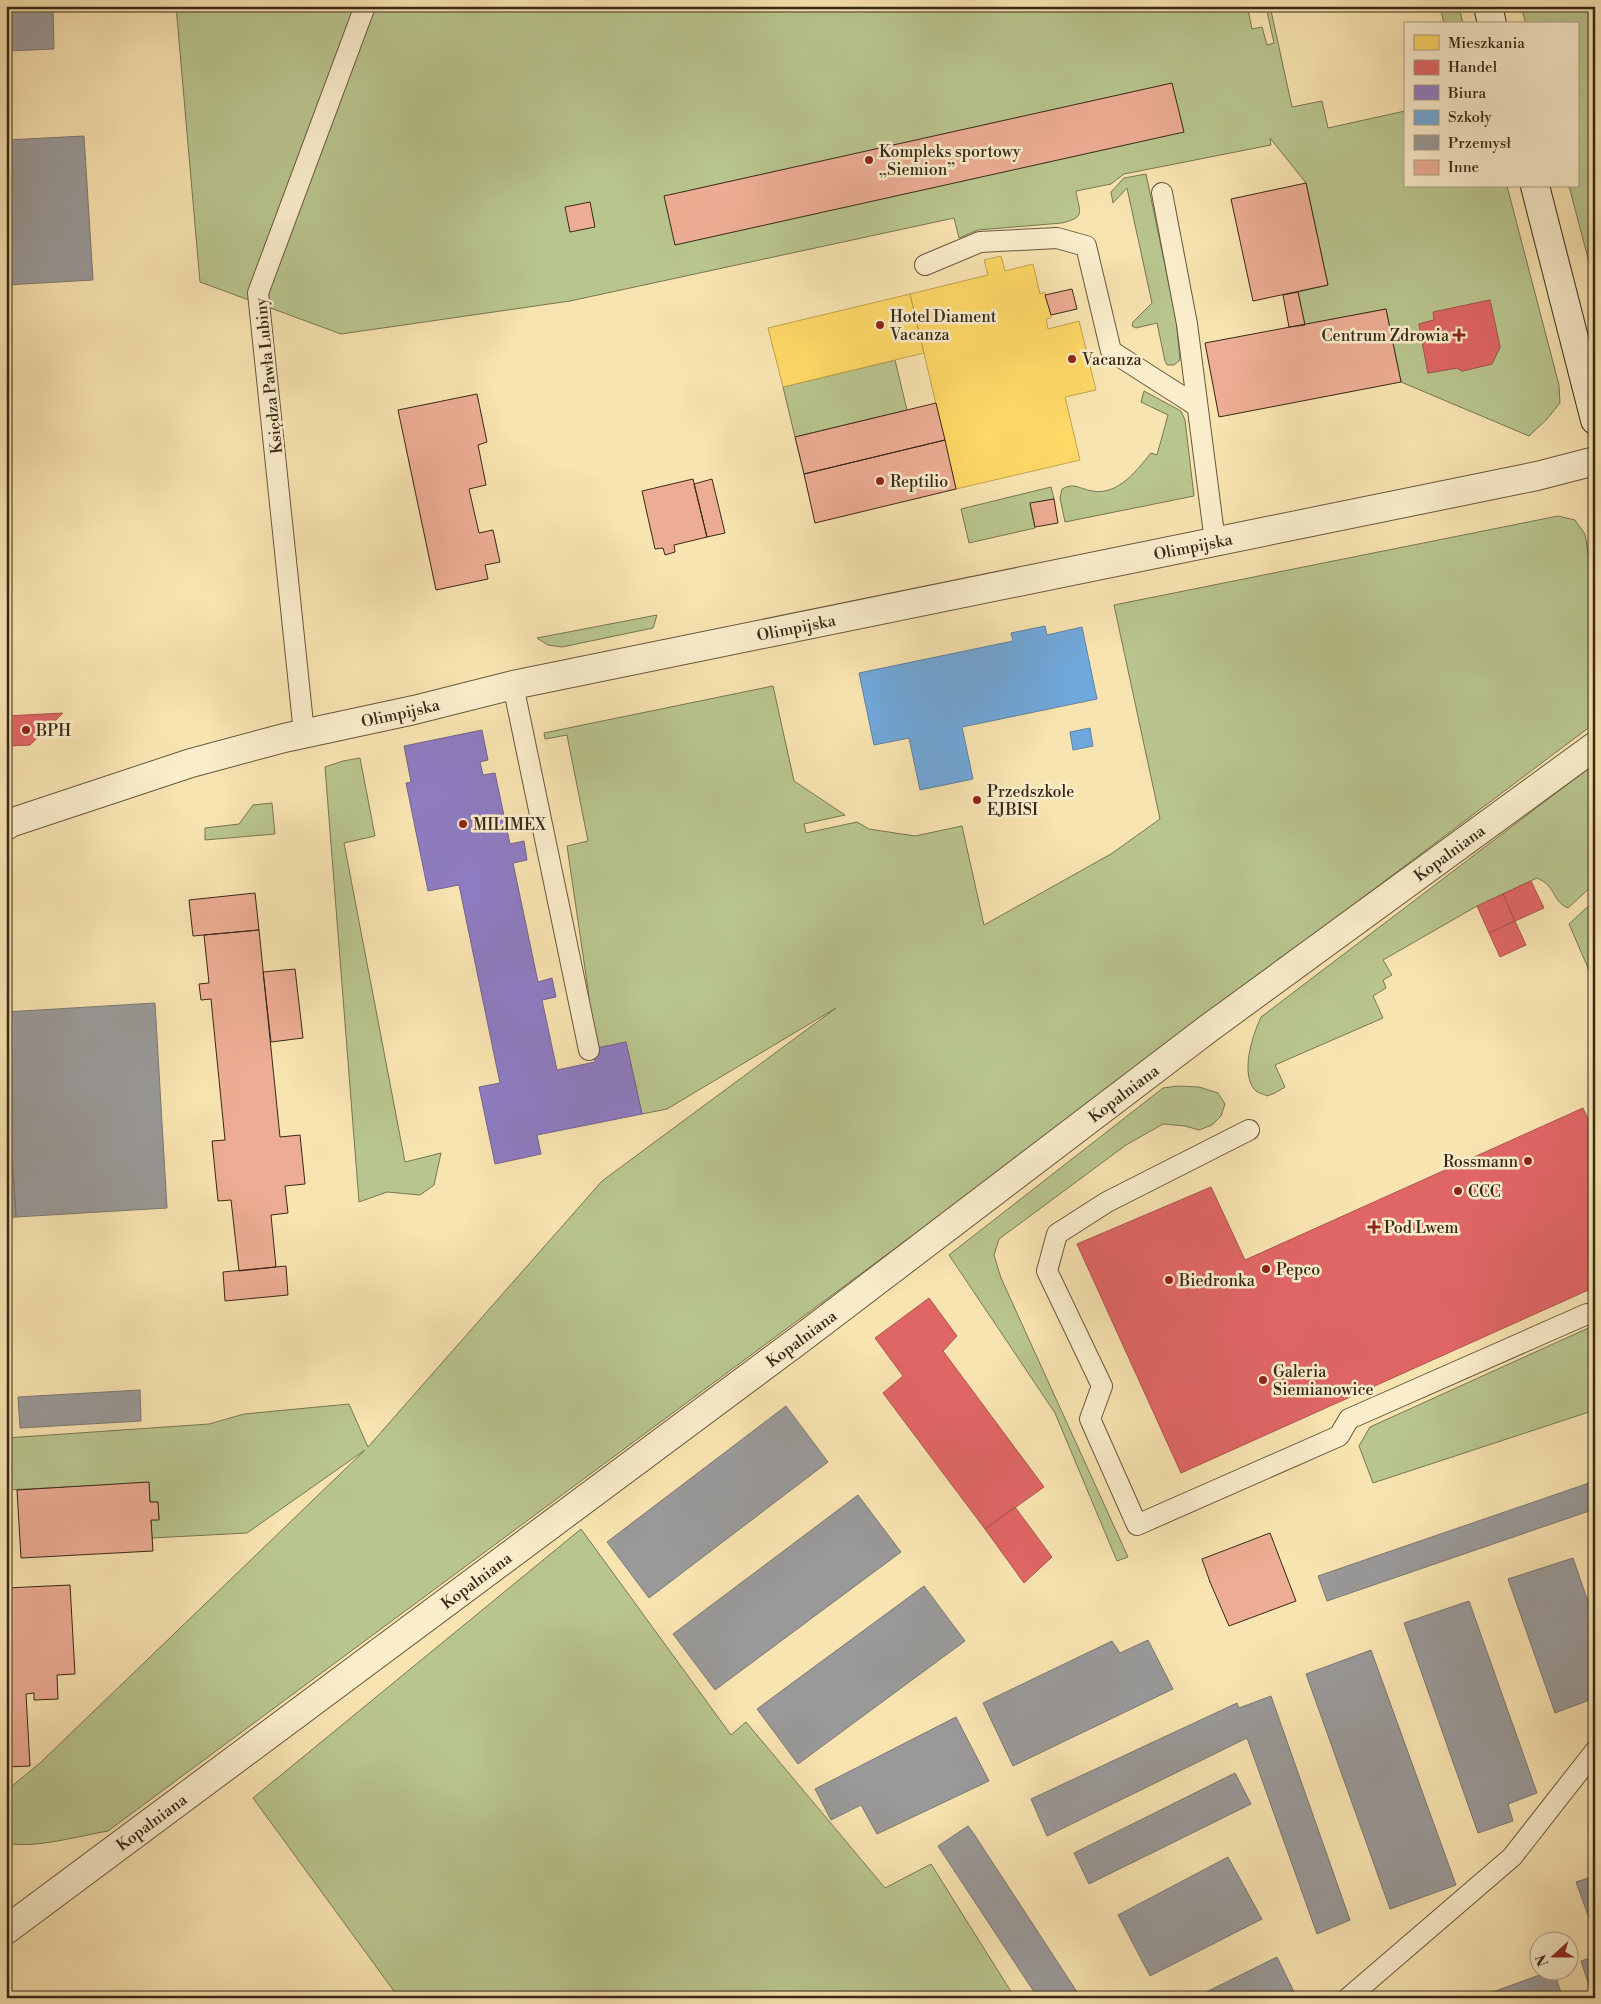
<svg xmlns="http://www.w3.org/2000/svg" width="1601" height="2004" font-family="'Libre Bodoni',serif">
<style>
.green{fill:#b9c58e;stroke:#787652;fill-rule:evenodd}
.homes{fill:#ffd966;stroke:#c3a44e}
.shops{fill:#e06666;stroke:#ad534e}
.offices{fill:#8e7cc3;stroke:#74638f}
.schools{fill:#6fa8dc;stroke:#5e82a1}
.industry{fill:#999;stroke:#7c7772}
.building{fill:#edad94;stroke:#372816}
.lines{fill:none;stroke-linecap:round;stroke-linejoin:round}
.lane-casing{stroke:#67573d;stroke-width:22}
.street-casing{stroke:#67573d;stroke-width:30}
.secondary-casing{stroke:#372816;stroke-width:30}
.lane{stroke:#faedcc;stroke-width:20}
.street{stroke:#faedcc;stroke-width:28}
.secondary{stroke:#faedcc;stroke-width:28}
.poi-dot{fill:#8f2418;stroke:#faedcc;stroke-width:2}
.labels{text-anchor:middle;stroke-width:5;stroke-linejoin:round;paint-order:stroke}
.poi-label{font-size:16px;fill:#372816;stroke:#faedcc;text-anchor:start}
.street-label{font-size:16px;fill:#372816;stroke:#faedcc}
</style>
<rect width="100%" height="100%" fill="#f8e4b1"/>
<filter id="stains"><feTurbulence type="fractalNoise" baseFrequency=".004" numOctaves="4"/><feColorMatrix values="0 0 0 0 .2 0 0 0 0 .09 0 0 0 0 .02 0 0 0 .5 -.17"/></filter>
<radialGradient id="worn" r=".72"><stop offset=".6" stop-color="#630" stop-opacity="0"/><stop offset="1" stop-color="#630" stop-opacity=".3"/></radialGradient>
<!-- green -->
<path class="green" d="M 176,6 L 1270,6 L 1292,107 L 1322,101 L 1328,128 L 1405,111 L 1405,186 L 1507,186 L 1559,385 L 1560,403 L 1547,419 L 1529,436 L 1401,382 L 1386,309 L 1305,325 L 1298,292 L 1328,285 L 1306,183 L 1270,138 L 1271,145 L 1124,174 L 1111,184 L 1076,191 C 1079,212 1087,217 1062,223 L 978,230 L 959,238 L 954,218 L 570,301 L 341,334 L 200,282 ZM 1266,7 L 1274,43 L 1267,45 L 1262,27 L 1252,29 L 1248,10 ZM 1490,300 L 1500,347 L 1492,364 L 1462,371 L 1457,368 L 1428,373 L 1419,324 L 1434,320 L 1434,312 Z
M 1440,6 L 1459,6 L 1463,24 L 1444,24 Z
M 1521,6 L 1595,6 L 1595,285 L 1569,186 L 1577,186 L 1577,24 L 1526,24 Z
M 1146,174 L 1176,319 L 1180,360 L 1174,365 L 1167,365 L 1165,361 L 1157,323 L 1136,328 L 1132,326 L 1133,322 L 1152,303 L 1127,188 L 1113,203 L 1111,192 L 1124,178 Z
M 895,360 L 907,410 L 795,437 L 783,387 Z
M 1144,391 L 1181,411 L 1185,420 L 1194,496 L 1065,522 L 1060,498 L 1062,489 C 1074,482 1080,489 1092,491 C 1118,496 1137,470 1151,453 L 1157,455 L 1168,415 L 1141,402 Z
M 1051,487 L 1054,499 L 1030,504 L 1035,528 L 969,543 L 961,509 Z
M 1558,516 L 1575,520 L 1585,534 L 1595,595 L 1595,723 L 947,1210 L 108,1831 C 79,1836 34,1849 6,1843 L 6,1791 L 40,1763 L 365,1450 L 247,1533 L 152,1538 L 151,1520 L 159,1519 L 158,1502 L 150,1502 L 149,1483 L 6,1490 L 6,1438 L 209,1424 L 244,1414 L 349,1404 L 368,1447 L 602,1181 L 836,1008 L 667,1109 L 642,1114 L 626,1042 L 593,1049 L 588,989 L 567,846 L 588,841 L 567,735 L 545,739 L 544,733 L 773,686 L 794,781 L 845,815 L 804,824 L 806,833 L 857,822 L 869,829 L 915,836 L 962,826 L 984,925 L 1111,854 L 1160,819 L 1114,605 Z
M 657,615 L 653,628 L 562,647 L 548,645 L 537,638 Z
M 360,758 L 375,836 L 344,843 L 405,1162 L 441,1153 L 434,1185 L 420,1195 L 387,1192 L 359,1202 L 325,767 L 343,761 Z
M 1593,765 L 1595,765 L 1595,883 L 1568,908 C 1557,904 1555,893 1548,885 C 1545,882 1541,880 1537,878 L 1477,906 L 1383,960 L 1392,975 L 1383,980 L 1386,988 L 1373,996 L 1383,1018 L 1275,1065 L 1285,1087 L 1275,1093 L 1267,1096 C 1264,1094 1258,1093 1256,1091 C 1239,1075 1253,1034 1261,1017 Z
M 272,803 L 275,834 L 205,840 L 205,828 L 239,824 L 253,805 Z
M 1595,900 L 1595,984 L 1569,924 Z
M 1178,1086 L 1199,1087 L 1218,1093 L 1225,1104 L 1221,1116 L 1212,1125 L 1199,1130 L 1185,1126 L 1163,1124 L 1126,1145 L 999,1239 L 994,1255 L 1001,1278 L 1128,1557 L 1117,1561 L 1055,1413 L 949,1255 L 1163,1088 Z
M 1595,1325 L 1595,1410 L 1373,1483 L 1359,1446 L 1370,1427 Z
M 581,1529 L 731,1735 L 746,1722 L 885,1888 L 931,1864 L 1015,1998 L 399,1998 L 253,1798 Z"/>
<!-- homes -->
<path class="homes" d="M 1001,256 L 1005,271 L 1033,264 L 1040,294 L 1045,292 L 1051,315 L 1051,318 L 1046,319 L 1048,329 L 1079,321 L 1096,390 L 1065,397 L 1080,460 L 956,489 L 910,294 L 988,275 L 984,260 Z
M 910,294 L 924,353 L 783,387 L 768,328 Z"/>
<!-- shops -->
<path class="shops" d="M 1490,300 L 1500,347 L 1492,364 L 1462,371 L 1457,368 L 1428,373 L 1419,324 L 1434,320 L 1433,312 Z
M 63,713 L 30,745 L 9,746 L 10,761 L 6,761 L 6,716 Z
M 1531,881 L 1544,908 L 1515,921 L 1503,894 Z
M 1503,894 L 1515,921 L 1489,933 L 1477,906 Z
M 1515,921 L 1526,945 L 1500,957 L 1489,933 Z
M 1583,1108 L 1595,1134 L 1595,1287 L 1181,1473 L 1077,1244 L 1211,1187 L 1245,1260 Z
M 929,1298 L 957,1336 L 943,1351 L 1044,1487 L 985,1529 L 883,1393 L 903,1376 L 875,1338 Z
M 1015,1507 L 1052,1557 L 1024,1583 L 985,1529 Z"/>
<!-- offices -->
<path class="offices" d="M 482,730 L 488,760 L 480,762 L 483,775 L 495,773 L 510,844 L 524,841 L 527,860 L 513,863 L 538,982 L 552,978 L 556,997 L 542,1000 L 557,1070 L 595,1062 L 593,1049 L 626,1042 L 642,1114 L 537,1135 L 541,1154 L 495,1164 L 479,1087 L 500,1083 L 459,885 L 428,891 L 406,783 L 411,782 L 404,746 Z"/>
<!-- schools -->
<path class="schools" d="M 1045,626 L 1047,635 L 1082,627 L 1097,699 L 962,727 L 973,779 L 920,790 L 909,738 L 874,745 L 859,673 L 1013,641 L 1011,633 Z
M 1090,728 L 1093,746 L 1073,750 L 1070,732 Z"/>
<!-- industry -->
<path class="industry" d="M 6,6 L 53,6 L 54,49 L 6,51 Z
M 84,136 L 93,280 L 6,285 L 6,140 Z
M 155,1003 L 167,1208 L 16,1217 L 6,1061 L 6,1012 Z
M 6,1061 L 16,1217 L 6,1218 Z
M 140,1390 L 141,1421 L 20,1428 L 18,1397 Z
M 786,1406 L 828,1462 L 649,1598 L 607,1542 Z
M 1595,1481 L 1595,1509 L 1327,1601 L 1318,1576 Z
M 858,1495 L 901,1552 L 715,1690 L 673,1634 Z
M 1573,1558 L 1595,1622 L 1595,1698 L 1555,1713 L 1508,1579 Z
M 924,1586 L 965,1641 L 798,1764 L 757,1709 Z
M 1469,1601 L 1537,1793 L 1508,1804 L 1513,1821 L 1478,1833 L 1404,1623 Z
M 1148,1640 L 1173,1689 L 1013,1766 L 983,1703 L 1112,1641 L 1120,1653 Z
M 1371,1650 L 1456,1885 L 1390,1909 L 1306,1674 Z
M 1271,1696 L 1350,1920 L 1317,1934 L 1247,1738 L 1047,1836 L 1031,1799 L 1237,1703 L 1239,1708 Z
M 956,1717 L 989,1781 L 877,1834 L 861,1805 L 831,1820 L 815,1789 Z
M 1235,1773 L 1251,1804 L 1089,1884 L 1074,1853 Z
M 968,1826 L 974,1834 L 1081,1998 L 1038,1998 L 938,1846 Z
M 1228,1857 L 1262,1919 L 1150,1976 L 1118,1915 Z
M 1595,1876 L 1595,1916 L 1589,1918 L 1576,1882 Z
M 1595,1956 L 1595,1998 L 1593,1998 L 1581,1961 Z
M 1277,1957 L 1297,1998 L 1194,1998 Z
M 1548,1972 L 1554,1972 L 1563,1998 L 1476,1998 Z"/>
<!-- building -->
<path class="building" d="M 1172,83 L 1184,132 L 675,245 L 664,196 Z
M 1306,183 L 1328,285 L 1253,301 L 1231,199 Z
M 590,202 L 595,227 L 570,232 L 565,207 Z
M 1072,289 L 1077,309 L 1051,315 L 1045,295 Z
M 1298,292 L 1305,325 L 1289,327 L 1283,295 Z
M 1386,309 L 1401,382 L 1219,417 L 1205,343 Z
M 477,394 L 487,442 L 478,445 L 486,485 L 469,489 L 479,533 L 493,530 L 500,562 L 485,565 L 488,579 L 436,590 L 398,410 Z
M 936,403 L 945,440 L 804,474 L 795,437 Z
M 945,440 L 956,489 L 815,523 L 804,474 Z
M 693,479 L 707,537 L 674,545 L 675,552 L 665,555 L 663,548 L 655,549 L 642,491 Z
M 712,479 L 725,533 L 707,537 L 694,484 Z
M 1054,499 L 1058,523 L 1035,527 L 1030,503 Z
M 255,893 L 259,930 L 193,936 L 189,900 Z
M 259,930 L 280,1137 L 300,1135 L 305,1184 L 285,1186 L 288,1213 L 271,1215 L 276,1267 L 239,1271 L 231,1200 L 218,1201 L 212,1141 L 225,1140 L 211,999 L 201,1000 L 199,984 L 209,983 L 204,935 Z
M 295,969 L 303,1038 L 271,1042 L 263,972 Z
M 286,1266 L 288,1295 L 225,1301 L 223,1272 Z
M 149,1482 L 150,1502 L 158,1502 L 159,1520 L 151,1520 L 153,1551 L 21,1558 L 17,1490 Z
M 1270,1533 L 1296,1601 L 1229,1626 L 1210,1582 L 1202,1559 Z
M 70,1585 L 75,1674 L 57,1675 L 58,1699 L 34,1700 L 34,1693 L 26,1694 L 30,1766 L 6,1767 L 6,1588 Z"/>
<g class="lines">
<defs>
<path id="lane" d="M 1162,193 L 1187,324 L 1215,542
M 925,265 L 980,242 L 1057,238 L 1086,246 L 1111,351 L 1197,406
M 513,685 L 589,1050
M 304,733 L 258,293 L 365,6
M 1249,1130 L 1107,1202 L 1057,1234 L 1047,1271 L 1102,1386 L 1090,1419 L 1137,1525 L 1339,1436 L 1349,1419 L 1587,1314
M 1348,1998 L 1512,1857 L 1595,1751"/>
<g id="street">
<path id="s1" d="M 6,826 L 10,823 L 191,763 L 284,738 L 414,710 L 513,685 L 1537,476 L 1595,461"/>
<path id="s2" d="M 6,1930 L 803,1337 L 1209,1028 L 1595,746"/>
</g>
<path id="secondary" d="M 1488,6 L 1492,24
M 1535,186 L 1595,420"/>
</defs>
<!-- lane casing -->
<use href="#lane" class="lane-casing"/>
<!-- street casing -->
<use href="#street" class="street-casing"/>
<!-- secondary casing -->
<use href="#secondary" class="secondary-casing"/>
<!-- lane -->
<use href="#lane" class="lane"/>
<!-- street -->
<use href="#street" class="street"/>
<!-- secondary -->
<use href="#secondary" class="secondary"/>
</g>
<!-- markers -->
<g class="poi-dot">
<circle cx="869" cy="160" r="5"/>
<circle cx="880" cy="325" r="5"/>
<path d="M1456.5 327.5h5v5h5v5h-5v5h-5v-5h-5v-5h5z"/>
<circle cx="1072" cy="359" r="5"/>
<circle cx="880" cy="481" r="5"/>
<circle cx="26" cy="730" r="5"/>
<circle cx="977" cy="800" r="5"/>
<circle cx="463" cy="824" r="5"/>
<circle cx="1528" cy="1161" r="5"/>
<circle cx="1458" cy="1191" r="5"/>
<path d="M1371.5 1219.5h5v5h5v5h-5v5h-5v-5h-5v-5h5z"/>
<circle cx="1266" cy="1269" r="5"/>
<circle cx="1169" cy="1280" r="5"/>
<circle cx="1263" cy="1380" r="5"/>
</g>
<g class="labels">
<!-- poi labels -->
<g class="poi-label">
<text x="879" y="157">Kompleks sportowy<tspan x="879" dy="18">„Siemion”</tspan></text>
<text x="890" y="322">Hotel Diament<tspan x="890" dy="18">Vacanza</tspan></text>
<text x="1449" y="341" text-anchor="end">Centrum Zdrowia</text>
<text x="1082" y="365">Vacanza</text>
<text x="890" y="487">Reptilio</text>
<text x="36" y="736">BPH</text>
<text x="987" y="797">Przedszkole<tspan x="987" dy="18">EJBISI</tspan></text>
<text x="473" y="830">MILIMEX</text>
<text x="1518" y="1167" text-anchor="end">Rossmann</text>
<text x="1468" y="1197">CCC</text>
<text x="1384" y="1233">Pod Lwem</text>
<text x="1276" y="1275">Pepco</text>
<text x="1179" y="1286">Biedronka</text>
<text x="1273" y="1377">Galeria<tspan x="1273" dy="18">Siemianowice</tspan></text>
</g>
<!-- street labels -->
<g class="street-label">
<text transform="translate(268 376) rotate(-96)" y="6">Księdza Pawła Lubiny</text>
<text dy="6" stroke="none"><textPath href="#s1" startOffset="1221">Olimpijska</textPath></text>
<text dy="6" stroke="none"><textPath href="#s1" startOffset="816">Olimpijska</textPath></text>
<text dy="6" stroke="none"><textPath href="#s1" startOffset="411">Olimpijska</textPath></text>
<text dy="6" stroke="none"><textPath href="#s2" startOffset="1801">Kopalniana</textPath></text>
<text dy="6" stroke="none"><textPath href="#s2" startOffset="1396">Kopalniana</textPath></text>
<text dy="6" stroke="none"><textPath href="#s2" startOffset="991">Kopalniana</textPath></text>
<text dy="6" stroke="none"><textPath href="#s2" startOffset="586">Kopalniana</textPath></text>
<text dy="6" stroke="none"><textPath href="#s2" startOffset="181">Kopalniana</textPath></text>
</g>
</g>
<!-- margin -->
<rect width="1601" height="2004" fill="none" stroke="#f8e4b1" stroke-width="25"/>
<rect x="8" y="8" width="1586" height="1989" fill="none" stroke="#372816" stroke-width="2.5"/>
<rect x="12" y="12" width="1576" height="1979" fill="none" stroke="#372816"/>
<!-- legend -->
<rect x="1404" y="22" width="175" height="165" fill="#faedcc" stroke="#ac9e83"/>
<rect x="1414" y="35" width="25" height="15" fill="#ffd966" stroke="#ac9e83"/>
<text x="1448" y="48" font-size="15" fill="#372816">Mieszkania</text>
<rect x="1414" y="60" width="25" height="15" fill="#e06666" stroke="#ac9e83"/>
<text x="1448" y="72" font-size="15" fill="#372816">Handel</text>
<rect x="1414" y="85" width="25" height="15" fill="#8e7cc3" stroke="#ac9e83"/>
<text x="1448" y="98" font-size="15" fill="#372816">Biura</text>
<rect x="1414" y="110" width="25" height="15" fill="#6fa8dc" stroke="#ac9e83"/>
<text x="1448" y="122" font-size="15" fill="#372816">Szkoły</text>
<rect x="1414" y="135" width="25" height="15" fill="#999999" stroke="#ac9e83"/>
<text x="1448" y="148" font-size="15" fill="#372816">Przemysł</text>
<rect x="1414" y="160" width="25" height="15" fill="#edad94" stroke="#ac9e83"/>
<text x="1448" y="172" font-size="15" fill="#372816">Inne</text>
<!-- north arrow -->
<g transform="translate(1554 1956) rotate(249)"><circle r="24" fill="#faedcc" stroke="#ac9e83"/>
<path d="M0-4L9 19L0 12L-9 19Z" fill="#8f2418"/>
<text y="-8" font-size="14" font-weight="bold" text-anchor="middle" fill="#372816">N</text>
</g>
<rect width="100%" height="100%" filter="url(#stains)"/>
<rect width="100%" height="100%" fill="url(#worn)"/>
</svg>
